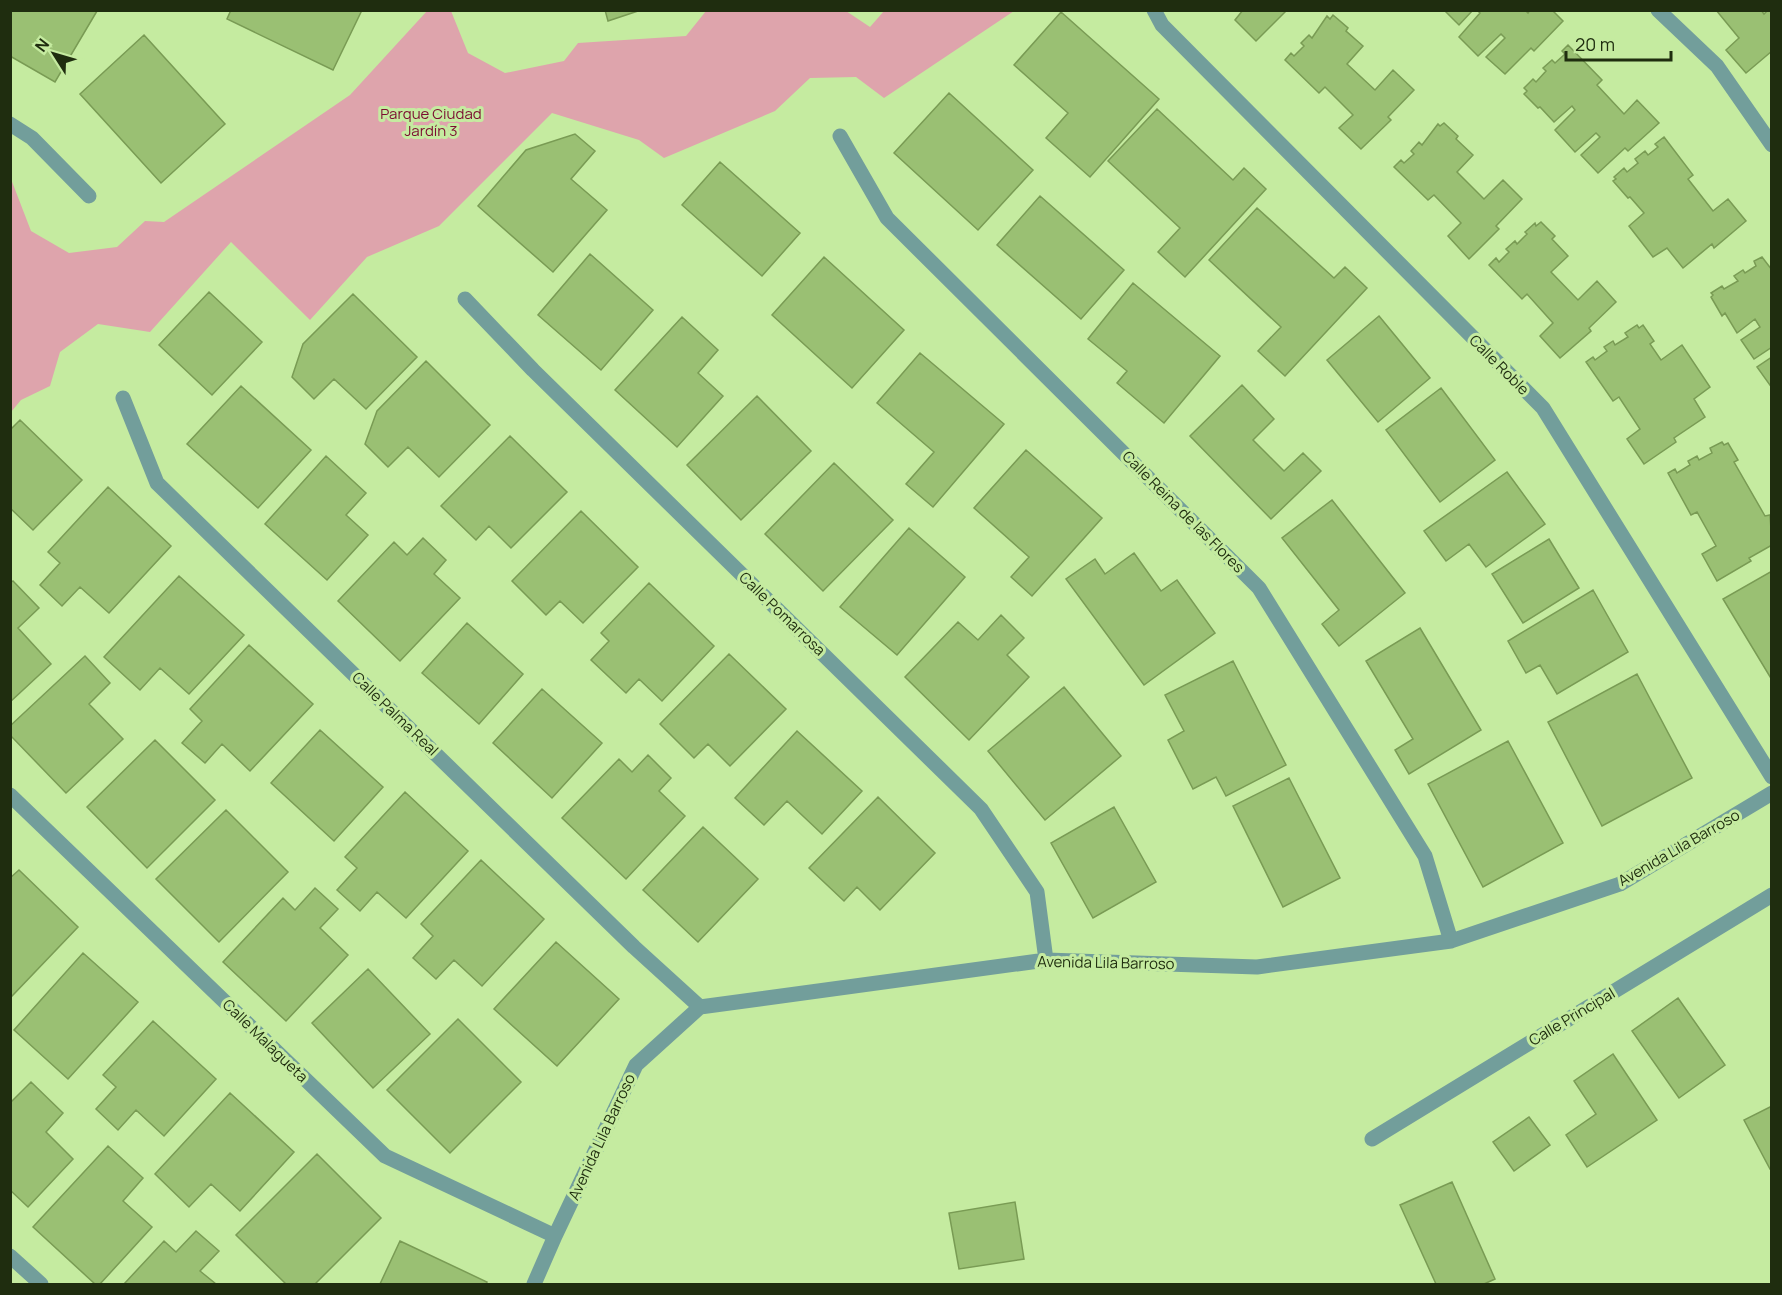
<svg xmlns="http://www.w3.org/2000/svg" width="1782" height="1295" font-family="Manrope,sans-serif">
<style>
.green{fill:#dea4ac}
.building{fill:#9ac073;stroke:#799b54;stroke-width:1.5}
.lines{fill:none;stroke-linecap:round;stroke-linejoin:round}
.street{stroke:#729e9b;stroke-width:15}
.labels{text-anchor:middle;stroke-width:6;stroke-linejoin:round;paint-order:stroke}
.park-label{font-size:15px;fill:#7b0d31;stroke:#c5eba0}
.street-label{font-size:15px;fill:#1f2d0f;stroke:#c5eba0}
</style>
<rect width="100%" height="100%" fill="#c5eba0"/>
<!-- green -->
<path class="green" d="M 427,11 L 451,11 L 468,53 L 505,73 L 564,61 L 578,43 L 686,36 L 706,11 L 846,11 L 870,27 L 884,11 L 1014,11 L 884,98 L 856,77 L 810,78 L 775,111 L 664,158 L 639,140 L 552,113 L 439,226 L 367,257 L 310,320 L 231,242 L 150,332 L 98,324 L 60,352 L 50,386 L 21,400 L 11,412 L 11,179 L 31,231 L 69,253 L 117,247 L 145,221 L 164,222 L 350,95 Z"/>
<!-- building -->
<path class="building" d="M 10,10 L 96,10 L 97,11 L 55,82 L 10,56 Z
M 231,10 L 362,10 L 333,70 L 227,19 Z
M 605,10 L 641,10 L 608,21 Z
M 1243,10 L 1285,10 L 1286,11 L 1256,41 L 1235,20 Z
M 1444,10 L 1473,10 L 1459,25 Z
M 1477,10 L 1525,10 L 1528,13 L 1530,10 L 1552,10 L 1563,21 L 1534,51 L 1531,48 L 1505,74 L 1486,57 L 1505,38 L 1501,34 L 1478,56 L 1459,37 L 1480,13 Z
M 1716,10 L 1761,10 L 1764,14 L 1768,10 L 1772,10 L 1772,51 L 1746,73 L 1726,50 L 1739,38 Z
M 1061,12 L 1159,99 L 1090,177 L 1046,138 L 1068,113 L 1014,65 Z
M 1333,15 L 1348,28 L 1346,31 L 1363,46 L 1347,64 L 1375,90 L 1393,70 L 1414,90 L 1388,117 L 1391,120 L 1361,149 L 1339,128 L 1353,115 L 1325,87 L 1319,93 L 1285,60 L 1291,53 L 1294,56 L 1304,46 L 1301,43 L 1309,35 L 1312,38 L 1327,16 L 1330,19 Z
M 144,35 L 225,124 L 161,183 L 80,94 Z
M 1568,45 L 1602,80 L 1597,85 L 1624,114 L 1637,100 L 1659,123 L 1628,151 L 1625,148 L 1598,173 L 1581,155 L 1600,137 L 1596,133 L 1575,152 L 1555,130 L 1575,110 L 1572,106 L 1554,122 L 1540,107 L 1538,108 L 1524,94 L 1527,91 L 1524,88 L 1533,79 L 1536,82 L 1546,71 L 1543,68 L 1552,60 L 1555,63 L 1565,54 L 1562,51 Z
M 949,93 L 1033,170 L 978,230 L 894,153 Z
M 1157,109 L 1233,180 L 1244,168 L 1266,189 L 1185,277 L 1158,252 L 1180,228 L 1108,161 Z
M 1444,123 L 1458,136 L 1456,139 L 1473,155 L 1457,172 L 1484,199 L 1503,180 L 1522,199 L 1496,226 L 1499,229 L 1469,259 L 1448,236 L 1461,223 L 1434,195 L 1428,200 L 1394,167 L 1401,160 L 1404,163 L 1414,154 L 1411,151 L 1419,142 L 1422,145 L 1438,124 L 1440,126 Z
M 575,134 L 595,151 L 571,179 L 607,210 L 553,272 L 478,206 L 526,150 Z
M 1664,137 L 1693,175 L 1688,179 L 1713,211 L 1728,199 L 1746,221 L 1714,248 L 1712,244 L 1683,268 L 1667,248 L 1653,257 L 1629,226 L 1644,213 L 1630,197 L 1628,198 L 1613,181 L 1616,179 L 1614,177 L 1624,168 L 1627,172 L 1638,163 L 1635,159 L 1645,151 L 1648,155 L 1658,147 L 1655,144 Z
M 720,162 L 800,233 L 762,276 L 682,205 Z
M 1040,196 L 1124,270 L 1081,319 L 997,245 Z
M 1257,208 L 1334,278 L 1345,267 L 1367,288 L 1285,376 L 1258,351 L 1281,327 L 1209,260 Z
M 1541,222 L 1555,236 L 1552,239 L 1568,256 L 1551,272 L 1578,300 L 1597,281 L 1616,302 L 1589,328 L 1591,331 L 1560,358 L 1540,336 L 1553,323 L 1527,294 L 1522,299 L 1489,265 L 1496,258 L 1499,262 L 1509,252 L 1506,249 L 1515,241 L 1517,244 L 1527,234 L 1525,232 L 1535,223 L 1536,226 Z
M 590,254 L 653,310 L 601,370 L 538,315 Z
M 824,257 L 904,330 L 852,388 L 772,315 Z
M 1762,257 L 1772,270 L 1772,347 L 1754,359 L 1741,340 L 1760,327 L 1755,319 L 1737,333 L 1725,313 L 1722,316 L 1711,297 L 1713,295 L 1711,293 L 1722,286 L 1724,289 L 1738,281 L 1734,276 L 1743,270 L 1745,273 L 1756,266 L 1754,261 Z
M 1133,283 L 1220,356 L 1164,423 L 1117,383 L 1127,371 L 1088,339 Z
M 209,292 L 262,342 L 212,395 L 159,345 Z
M 353,294 L 417,357 L 366,409 L 334,379 L 314,399 L 292,377 L 303,344 Z
M 1379,316 L 1430,378 L 1378,422 L 1327,360 Z
M 682,317 L 718,350 L 698,373 L 723,396 L 677,447 L 615,390 Z
M 1637,325 L 1639,328 L 1643,325 L 1654,341 L 1650,344 L 1661,360 L 1682,345 L 1710,387 L 1694,399 L 1705,417 L 1674,438 L 1676,442 L 1644,464 L 1627,439 L 1640,429 L 1619,397 L 1613,401 L 1586,362 L 1593,357 L 1595,360 L 1607,351 L 1604,347 L 1613,341 L 1615,345 L 1628,337 L 1625,333 Z
M 920,353 L 1004,424 L 933,507 L 906,484 L 934,452 L 877,403 Z
M 1772,357 L 1772,388 L 1757,367 Z
M 426,361 L 490,425 L 439,477 L 408,447 L 388,467 L 365,444 L 377,411 Z
M 1242,385 L 1274,419 L 1253,440 L 1284,471 L 1303,453 L 1321,471 L 1271,519 L 1190,436 Z
M 241,386 L 311,450 L 258,508 L 187,444 Z
M 1441,388 L 1495,460 L 1440,502 L 1386,430 Z
M 757,396 L 811,451 L 741,520 L 687,465 Z
M 20,420 L 82,480 L 33,530 L 10,508 L 10,430 Z
M 510,436 L 567,492 L 511,548 L 489,526 L 476,540 L 441,506 Z
M 1722,442 L 1724,445 L 1728,443 L 1738,460 L 1734,462 L 1765,516 L 1770,515 L 1772,545 L 1749,558 L 1751,561 L 1717,581 L 1702,554 L 1716,546 L 1697,512 L 1691,515 L 1668,473 L 1675,469 L 1677,473 L 1690,465 L 1688,461 L 1697,456 L 1699,460 L 1712,453 L 1710,448 Z
M 1026,450 L 1102,518 L 1032,596 L 1011,577 L 1029,557 L 974,508 Z
M 326,456 L 366,493 L 346,515 L 368,535 L 327,580 L 265,524 Z
M 834,463 L 893,520 L 823,591 L 765,534 Z
M 1507,472 L 1545,524 L 1486,567 L 1469,544 L 1446,561 L 1424,531 Z
M 108,487 L 171,546 L 109,613 L 80,587 L 62,606 L 40,585 L 60,563 L 48,552 Z
M 1332,500 L 1405,593 L 1339,646 L 1322,624 L 1339,610 L 1282,538 Z
M 581,511 L 638,567 L 583,623 L 560,601 L 546,615 L 512,581 Z
M 909,528 L 965,577 L 897,655 L 840,607 Z
M 423,538 L 446,560 L 434,574 L 460,598 L 400,661 L 338,601 L 394,542 L 407,555 Z
M 1549,539 L 1579,588 L 1523,623 L 1492,574 Z
M 1134,553 L 1161,591 L 1177,580 L 1215,633 L 1144,685 L 1066,579 L 1095,559 L 1105,574 Z
M 1772,571 L 1772,680 L 1723,599 Z
M 179,576 L 244,635 L 189,694 L 160,668 L 140,690 L 104,657 Z
M 13,581 L 39,608 L 18,628 L 51,664 L 10,702 L 10,583 Z
M 649,583 L 714,646 L 662,701 L 639,679 L 626,693 L 591,660 L 609,641 L 601,633 Z
M 1593,590 L 1628,652 L 1557,694 L 1540,665 L 1526,673 L 1508,641 Z
M 1001,615 L 1024,638 L 1007,655 L 1029,677 L 969,740 L 905,677 L 958,622 L 978,640 Z
M 467,623 L 523,674 L 479,724 L 422,673 Z
M 1420,628 L 1481,730 L 1409,774 L 1395,750 L 1413,739 L 1366,661 Z
M 249,645 L 313,704 L 250,771 L 222,744 L 205,763 L 182,743 L 202,721 L 190,709 Z
M 729,654 L 786,709 L 730,766 L 708,744 L 694,758 L 660,724 Z
M 85,656 L 110,683 L 89,704 L 123,739 L 66,793 L 10,735 L 10,726 Z
M 1233,661 L 1286,765 L 1226,796 L 1216,777 L 1193,789 L 1168,740 L 1184,731 L 1165,695 Z
M 1637,674 L 1692,778 L 1602,826 L 1548,722 Z
M 1064,687 L 1121,756 L 1045,820 L 988,751 Z
M 542,689 L 602,743 L 552,798 L 493,743 Z
M 320,730 L 383,787 L 334,841 L 271,783 Z
M 797,731 L 862,791 L 822,834 L 787,801 L 764,825 L 735,798 Z
M 155,740 L 215,800 L 147,868 L 87,807 Z
M 1508,741 L 1563,843 L 1483,887 L 1428,784 Z
M 648,755 L 671,778 L 659,791 L 685,816 L 626,879 L 562,818 L 619,759 L 632,772 Z
M 1289,778 L 1340,878 L 1283,907 L 1233,806 Z
M 405,792 L 468,851 L 406,918 L 377,892 L 360,911 L 337,890 L 357,868 L 345,857 Z
M 878,797 L 935,853 L 880,910 L 857,887 L 844,901 L 809,868 Z
M 1114,807 L 1156,882 L 1093,918 L 1051,843 Z
M 226,810 L 288,872 L 219,942 L 156,879 Z
M 703,827 L 758,879 L 698,942 L 643,890 Z
M 481,860 L 544,919 L 482,986 L 454,960 L 436,979 L 413,958 L 433,936 L 421,924 Z
M 19,870 L 78,927 L 12,996 L 10,995 L 10,878 Z
M 315,888 L 338,909 L 320,928 L 348,955 L 286,1021 L 223,962 L 283,898 L 295,910 Z
M 556,942 L 619,999 L 557,1066 L 494,1009 Z
M 83,953 L 138,1002 L 68,1079 L 14,1030 Z
M 368,969 L 430,1034 L 373,1088 L 312,1023 Z
M 1678,998 L 1725,1065 L 1679,1098 L 1632,1031 Z
M 458,1019 L 521,1082 L 450,1153 L 387,1090 Z
M 153,1021 L 216,1079 L 164,1136 L 136,1110 L 118,1130 L 96,1109 L 116,1087 L 103,1075 Z
M 1613,1054 L 1657,1120 L 1587,1167 L 1566,1135 L 1596,1114 L 1574,1081 Z
M 31,1082 L 63,1113 L 46,1132 L 73,1159 L 28,1207 L 10,1190 L 10,1103 Z
M 230,1093 L 294,1152 L 240,1211 L 211,1184 L 189,1207 L 155,1174 Z
M 1772,1106 L 1772,1168 L 1770,1169 L 1744,1120 Z
M 1529,1117 L 1550,1145 L 1514,1171 L 1493,1142 Z
M 108,1146 L 143,1178 L 123,1201 L 152,1227 L 100,1284 L 95,1284 L 33,1227 Z
M 317,1154 L 381,1218 L 315,1284 L 286,1284 L 236,1235 Z
M 1452,1182 L 1495,1279 L 1484,1284 L 1436,1284 L 1400,1205 Z
M 1015,1202 L 1024,1259 L 959,1269 L 949,1213 Z
M 196,1231 L 219,1251 L 200,1271 L 216,1284 L 124,1284 L 164,1241 L 176,1252 Z
M 400,1241 L 487,1282 L 486,1284 L 380,1284 Z"/>
<g class="lines">
<!-- street -->
<path class="street" d="M 1154,10 L 1162,25 L 1543,408 L 1772,777
M 1658,10 L 1717,66 L 1772,145
M 10,124 L 32,138 L 89,196
M 840,136 L 887,218 L 1259,588 L 1425,856 L 1451,941
M 465,299 L 533,370 L 981,809 L 1037,892 L 1046,960
M 123,398 L 157,483 L 634,947 L 700,1007
M 10,795 L 385,1156 L 555,1236
M 1372,1139 L 1772,895
M 10,1256 L 41,1284
M 534,1284 L 555,1236 L 636,1065 L 700,1007 L 1046,960 L 1257,967 L 1451,941 L 1620,884 L 1772,793"/>
</g>
<g class="labels">
<!-- park labels -->
<g class="park-label">
<text x="431" y="119">Parque Ciudad<tspan x="431" dy="17">Jardín 3</tspan></text>
</g>
<!-- street labels -->
<g class="street-label">
<text transform="translate(1499 365) rotate(45)" y="5">Calle Roble</text>
<text transform="translate(1183 512) rotate(45)" y="5">Calle Reina de las Flores</text>
<text transform="translate(782 614) rotate(44)" y="5">Calle Pomarrosa</text>
<text transform="translate(395 714) rotate(44)" y="5">Calle Palma Real</text>
<text transform="translate(1679 848) rotate(-30)" y="5">Avenida Lila Barroso</text>
<text transform="translate(1106 963) rotate(1)" y="5">Avenida Lila Barroso</text>
<text transform="translate(1572 1017) rotate(-31)" y="5">Calle Principal</text>
<text transform="translate(265 1041) rotate(44)" y="5">Calle Malagueta</text>
<text transform="translate(602 1137) rotate(-65)" y="5">Avenida Lila Barroso</text>
</g>
</g>
<!-- border -->
<rect width="1782" height="1295" fill="none" stroke="#1f2d0f" stroke-width="24"/>
<!-- north arrow -->
<g transform="translate(54 54) rotate(307)" stroke="#c5eba0" stroke-width="4.5" paint-order="stroke">
<path d="M0-4.5L10 22L0 15L-10 22Z" fill="#1f2d0f"/>
<text y="-9" font-size="16" font-weight="bold" text-anchor="middle" fill="#1f2d0f">N</text>
</g>
<!-- scale -->
<path d="M1566 51v9h105v-9" fill="none" stroke="#1f2d0f" stroke-width="3"/>
<text x="1575" y="51" font-size="18" fill="#1f2d0f" stroke="#c5eba0" stroke-width="4.5" paint-order="stroke">20 m</text>
</svg>
